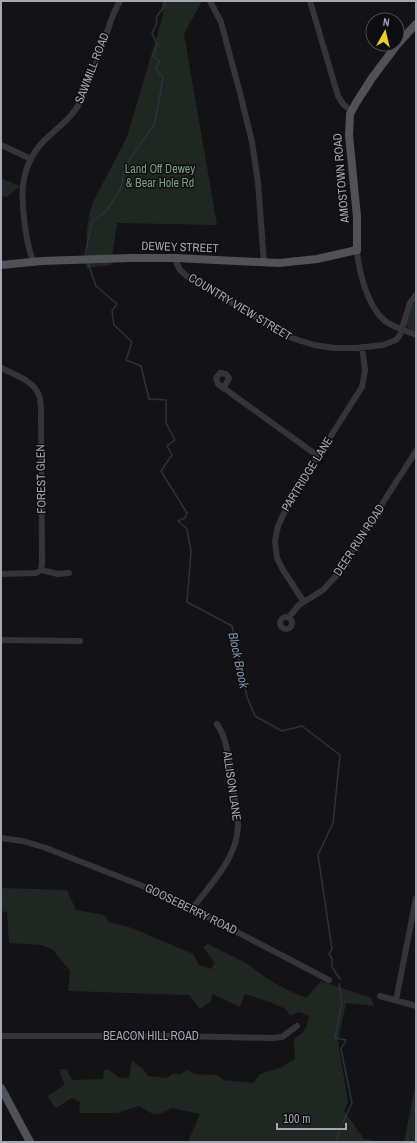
<svg xmlns="http://www.w3.org/2000/svg" width="417" height="1143" font-family="'Archivo Narrow',sans-serif">
<style>
.green{fill:#202722}
.lines{fill:none;stroke-linecap:round;stroke-linejoin:round}
.stream{stroke:#2c313a;stroke-width:1.5}
.minor{stroke:#353439;stroke-width:6}
.major{stroke:#515158;stroke-width:8}
.labels{text-anchor:middle;stroke-width:3;stroke-linejoin:round;paint-order:stroke}
.street-label{font-size:12px;fill:#a6a7b4;stroke:#0e0e10}
.park-label{font-size:12px;fill:#7e9e86;stroke:#0e0e10}
.water-label{font-size:13px;font-style:italic;fill:#7e8ead;stroke:#0e0e10}
</style>
<rect width="100%" height="100%" fill="#131315"/>
<!-- green -->
<path class="green" d="M 162,1 L 202,1 L 184,34 L 217,225 L 117,223 L 111,265 L 86,268 L 87,247 L 87,231 L 89,214 L 94,200 L 127,137 L 163,15 Z
M 1,178 L 20,186 L 7,197 L 1,196 Z
M 416,300 L 416,332 L 409,329 L 406,325 L 412,306 Z
M 1,888 L 67,890 L 76,910 L 104,915 L 109,922 L 132,928 L 193,954 L 199,965 L 211,969 L 215,963 L 203,947 L 208,944 L 248,964 L 266,978 L 285,989 L 306,998 L 321,981 L 371,998 L 374,1006 L 346,1003 L 338,1041 L 348,1102 L 344,1111 L 364,1139 L 384,1142 L 188,1142 L 200,1114 L 172,1108 C 156,1117 153,1115 139,1106 L 117,1113 L 79,1113 L 80,1102 L 72,1098 L 56,1108 L 47,1096 L 65,1085 L 61,1077 L 60,1069 L 67,1069 L 72,1080 L 103,1079 L 104,1070 L 109,1070 L 120,1078 L 129,1078 L 132,1061 L 142,1068 L 148,1076 L 167,1078 L 172,1074 L 181,1074 L 187,1070 L 195,1074 L 217,1075 L 223,1080 L 253,1083 L 260,1074 L 282,1067 L 295,1059 L 294,1038 C 305,1034 307,1027 309,1016 L 299,1012 L 290,1016 L 286,1009 L 270,1002 L 245,994 L 240,1007 L 212,994 L 211,1001 L 200,1009 L 189,995 L 68,991 L 70,971 L 53,950 L 42,945 L 9,943 L 7,912 L 1,911 Z
M 416,1082 L 416,1142 L 404,1142 Z"/>
<g class="lines">
<!-- stream -->
<path class="stream" d="M 86,257 L 85,255 L 92,222 L 107,210 L 120,190 L 126,165 L 155,123 L 163,77 L 155,69 L 160,62 L 153,56 L 157,45 L 152,33 L 157,23 L 156,18 L 164,6 L 166,1
M 88,263 L 96,286 L 117,304 L 112,311 L 114,325 L 132,342 L 126,360 L 141,366 L 149,399 L 166,400 L 166,423 L 175,440 L 167,446 L 172,455 L 161,471 L 187,513 L 185,518 L 178,521 L 187,529 L 191,552 L 187,602 L 232,626 L 247,697 L 255,716 L 282,731 L 302,726 L 340,755 L 333,823 L 318,855 L 332,949 L 329,954 L 332,959 L 332,967 L 340,979
M 336,1142 L 340,1128 L 352,1103 L 341,1049 L 346,1040 L 335,1038 L 342,1002 L 339,984"/>
<!-- minor -->
<path class="minor" d="M 210,1 L 221,22 L 240,93 L 252,142 L 258,182 L 264,263
M 310,1 L 338,96 L 343,104 L 351,111
M 1,145 L 31,159
M 357,250 C 359,272 367,306 385,321 C 393,327 406,331 416,335
M 176,258 C 176,268 183,274 191,279 L 292,338 L 314,345 L 334,348 L 357,348 L 383,345 L 396,340 L 400,335 L 410,303 L 416,295
M 34,262 C 28,250 27,239 25,226 C 21,195 19,171 40,145 C 54,129 72,120 81,100 C 92,78 99,55 107,32 C 111,21 114,10 120,1
M 1,368 C 13,374 32,380 38,393 C 42,401 41,411 41,419 L 42,563 L 41,570 L 36,573 L 1,574
M 224,388 L 229,378 L 226,374 L 220,373 L 216,378 L 218,384 L 318,456
M 41,570 L 58,574 L 69,573
M 304,602 L 283,570 L 277,558 L 275,541 L 278,526 L 290,500 L 362,387 L 365,370 L 362,347
M280 623a6 6 0 1 1 12 0a6 6 0 1 1-12 0Z
M 289,617 L 299,605 L 323,590 L 336,576 L 416,451
M 1,640 L 80,641
M 1,838 L 23,841 L 46,848 L 168,896 L 329,980
M 193,908 C 211,883 237,859 238,826 C 238,809 233,793 231,777 C 228,758 228,741 217,724
M 380,996 L 416,1006
M 396,1000 L 416,898
M 1,1036 L 177,1036 L 272,1038 L 282,1037 L 297,1026"/>
<!-- major -->
<path class="major" d="M 1,265 L 42,261 L 130,258 L 176,258 L 279,263 L 317,259 L 357,250 L 357,217 L 349,135 L 350,114 L 356,103 L 372,78 L 396,46 L 416,24
M 1,1088 L 30,1142"/>
</g>
<g class="labels">
<!-- street labels -->
<g class="street-label">
<text transform="translate(92 68) rotate(-69)" y="4">SAWMILL ROAD</text>
<text transform="translate(341 178) rotate(-95)" y="4">AMOSTOWN ROAD</text>
<text transform="translate(180 247) rotate(2)" y="4">DEWEY STREET</text>
<text transform="translate(240 307) rotate(31)" y="4">COUNTRY VIEW STREET</text>
<text transform="translate(307 474) rotate(-58)" y="4">PARTRIDGE LANE</text>
<text transform="translate(41 479) rotate(-91)" y="4">FOREST GLEN</text>
<text transform="translate(359 540) rotate(-57)" y="4">DEER RUN ROAD</text>
<text transform="translate(232 786) rotate(82)" y="4">ALLISON LANE</text>
<text transform="translate(191 909) rotate(26)" y="4">GOOSEBERRY ROAD</text>
<text x="151" y="1040">BEACON HILL ROAD</text>
</g>
<!-- park labels -->
<g class="park-label">
<text x="160" y="173">Land Off Dewey<tspan x="160" dy="14">&amp; Bear Hole Rd</tspan></text>
</g>
<!-- water labels -->
<g class="water-label">
<text transform="translate(239 660) rotate(78)" y="5">Block Brook</text>
</g>
</g>
<!-- border -->
<rect width="417" height="1143" fill="none" stroke="#a6a7b4" stroke-width="4"/>
<!-- north arrow -->
<g transform="translate(385 32) rotate(8)"><circle r="19" fill="#0e0e10" stroke="#4b4b52"/>
<path d="M0-3L7 15L0 10L-7 15Z" fill="#e6ce3a"/>
<text y="-6" font-size="11" font-weight="bold" text-anchor="middle" fill="#a6a7b4">N</text>
</g>
<!-- scale -->
<path d="M277 1123v6h69v-6" fill="none" stroke="#a6a7b4" stroke-width="2"/>
<text x="283" y="1123" font-size="12" fill="#a6a7b4" stroke="#0e0e10" stroke-width="3" paint-order="stroke">100 m</text>
</svg>
